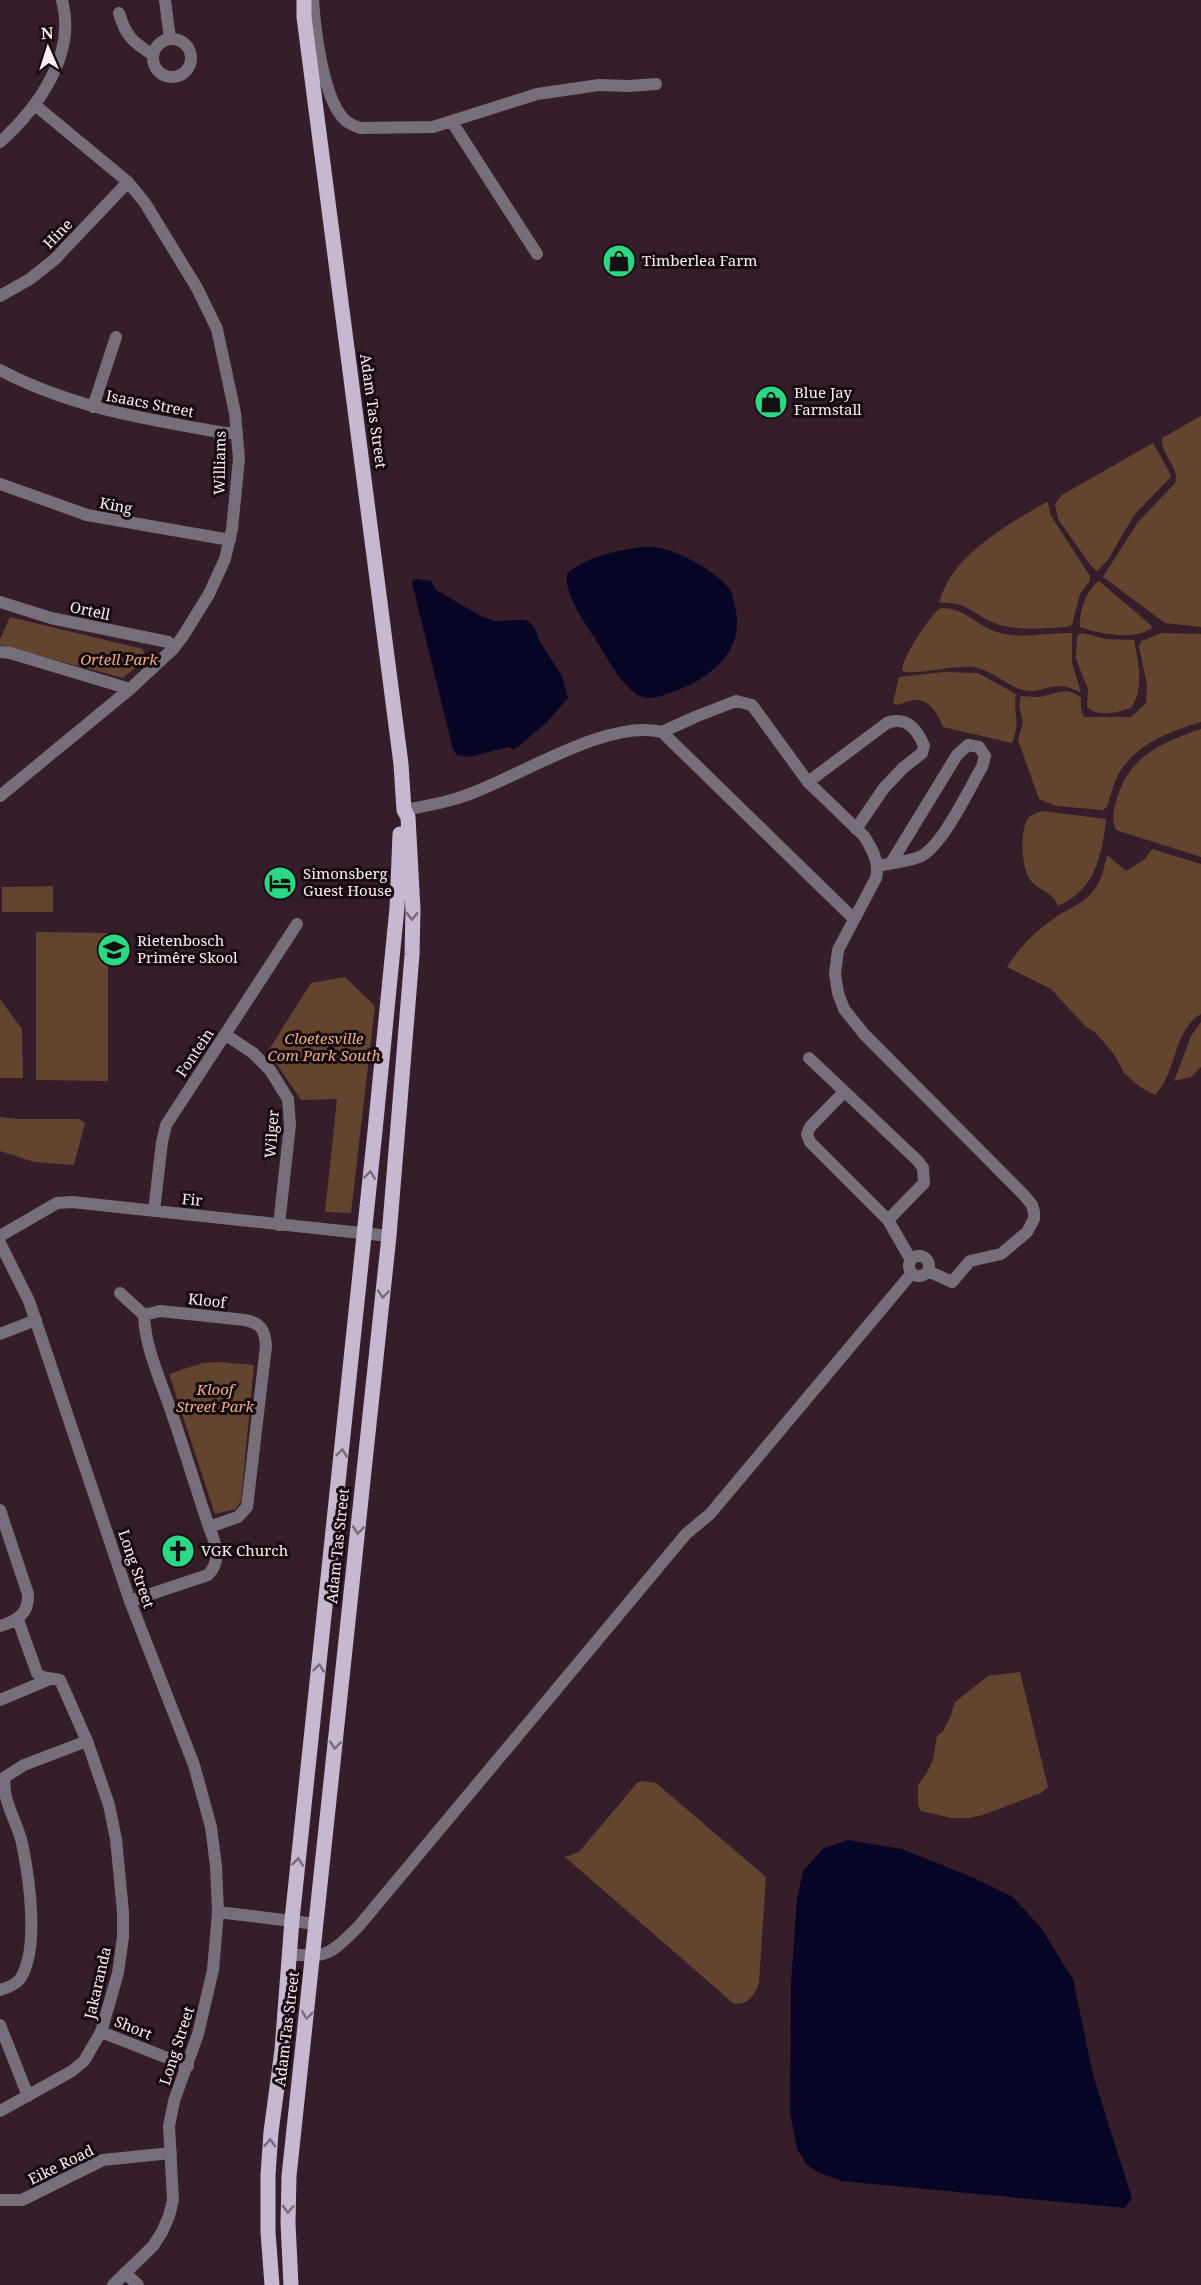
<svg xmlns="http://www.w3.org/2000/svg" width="1201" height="2285" font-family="'Noto Serif',serif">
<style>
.green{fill:#63442f}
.water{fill:#080626}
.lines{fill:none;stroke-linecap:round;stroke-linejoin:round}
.minor{stroke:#766f7a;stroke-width:12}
.tertiary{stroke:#766f7a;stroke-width:12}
.primary{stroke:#c6b8d0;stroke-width:15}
.oneway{stroke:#776a7a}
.labels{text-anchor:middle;stroke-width:6;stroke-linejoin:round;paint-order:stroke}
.street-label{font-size:15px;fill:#feedf6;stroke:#160b11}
.poi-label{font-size:15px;fill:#feedf6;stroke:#160b11;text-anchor:start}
.park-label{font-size:15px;font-style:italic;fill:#efae84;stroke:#160b11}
</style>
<rect width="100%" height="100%" fill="#351d2a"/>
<!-- green -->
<path class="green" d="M 1201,416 L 1201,627 L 1165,623 L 1103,577 L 1138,522 L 1175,483 C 1181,468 1160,455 1162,438 Z
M 1153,443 L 1171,475 L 1170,478 L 1134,515 L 1108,560 L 1097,571 L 1091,566 L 1058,519 L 1055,504 L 1062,495 Z
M 1048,502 L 1050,514 L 1055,522 L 1090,576 L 1090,581 L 1080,594 L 1072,625 L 1067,627 C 1045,628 1022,631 1000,625 C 975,618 970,601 939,603 C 949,563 991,535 1024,515 C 1032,511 1040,505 1048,502 Z
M 1099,581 L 1151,625 L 1152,628 C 1133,641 1100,634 1080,627 C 1079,612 1086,590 1099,581 Z
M 941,608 C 963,607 977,626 997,632 C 1022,640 1046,632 1072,633 L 1072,663 L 1081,692 C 1074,690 1067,686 1059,686 C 1046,686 1037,694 1023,690 C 1006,685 991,670 973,667 C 951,665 926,674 904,672 L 902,669 C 903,657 931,613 941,608 Z
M 10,617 L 143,649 L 146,659 L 123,678 L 0,645 L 0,639 Z
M 1083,633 L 1106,639 L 1134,640 C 1138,661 1145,689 1131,708 C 1118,712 1099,718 1087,707 L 1088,689 L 1076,659 L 1077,637 L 1079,634 Z
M 1162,633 L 1201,634 L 1201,722 C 1170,731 1134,745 1118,775 C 1113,785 1110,797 1107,807 L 1103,810 L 1056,806 L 1039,799 L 1018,740 L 1023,722 L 1019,706 L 1021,696 C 1029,696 1037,698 1045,696 C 1060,692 1068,687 1081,698 L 1081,709 L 1084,717 L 1131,717 L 1146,703 L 1147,685 L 1139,647 L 1141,641 Z
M 944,672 L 978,673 L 1016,694 C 1013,715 1021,721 1012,743 L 943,727 C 939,716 930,699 916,700 C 909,700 902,704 896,705 L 893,703 L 899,677 Z
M 1201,729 L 1201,857 L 1116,830 C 1111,820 1114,808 1117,798 C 1130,756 1162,742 1201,729 Z
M 1042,811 L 1106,819 C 1102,856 1095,890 1058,906 C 1054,893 1039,890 1031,881 C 1021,869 1019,829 1029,817 C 1033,814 1038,812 1042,811 Z
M 1152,849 L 1201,864 L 1201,1014 C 1173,1030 1177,1073 1155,1095 L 1140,1087 L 1124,1073 L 1114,1054 L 1095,1032 L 1086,1027 L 1051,989 L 1007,967 C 1019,947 1037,930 1056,917 C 1069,908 1085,903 1094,890 C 1102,880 1104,867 1107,855 L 1126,871 L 1145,859 Z
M 53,886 L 53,912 L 2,912 L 2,887 Z
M 36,932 L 108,933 L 108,1081 L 36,1080 Z
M 345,977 L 375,1006 L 351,1213 L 325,1212 L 337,1099 L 301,1100 L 268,1051 L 311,983 Z
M 0,999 L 22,1029 L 23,1078 L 0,1078 Z
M 1201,1022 L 1201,1067 L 1191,1077 L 1174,1081 L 1191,1036 Z
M 0,1117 L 20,1119 L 79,1119 L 85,1123 L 74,1165 L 34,1162 L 0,1151 Z
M 218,1362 L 254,1365 L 241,1501 L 236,1509 L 215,1514 L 169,1374 L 202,1363 Z
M 1020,1672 L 1048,1787 L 1041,1793 L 983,1815 L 969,1818 L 951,1818 L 921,1811 L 918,1805 L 918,1785 L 926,1774 L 933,1760 L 937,1736 L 943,1731 L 950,1718 L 955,1702 L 988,1676 Z
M 642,1781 L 656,1783 L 766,1877 L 759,1983 C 755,1995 746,2007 733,2003 L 565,1857 L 579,1852 L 637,1783 Z"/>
<!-- water -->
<path class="water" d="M 642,547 C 648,547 655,547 660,548 C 677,550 722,575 730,590 C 733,594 734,602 735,607 C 746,650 711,678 675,691 C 664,695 652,701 640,696 C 623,688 610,662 600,647 C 589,628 563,595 567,573 C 590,556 614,551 642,547 Z
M 417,579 L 431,581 L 436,590 L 479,615 L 494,621 L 526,620 L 534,626 L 540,642 L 562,676 L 568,698 L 548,721 L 518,747 L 513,749 L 508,747 L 469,757 L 457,755 L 453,749 L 412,583 L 413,580 Z
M 848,1840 L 902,1849 L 972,1877 L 1013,1897 L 1041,1928 L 1073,1979 L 1093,2075 L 1132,2198 L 1125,2208 L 841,2181 L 818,2172 L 807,2165 L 797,2149 L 790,2112 L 791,1983 L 797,1899 L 803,1871 L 824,1848 Z"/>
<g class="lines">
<!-- minor -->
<path class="minor" d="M 165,0 L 170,39
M 313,0 C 315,30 323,96 343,118 C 348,124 353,125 360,128 L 433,127 L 537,94 L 599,85 L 629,86 L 656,84
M 119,13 C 126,37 133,42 153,55
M153 58a19 19 0 1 1 38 0a19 19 0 1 1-38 0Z
M 452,122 L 537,254
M 0,142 C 38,108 77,54 62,0
M 0,296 L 30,279 L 55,259 L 128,182
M 0,370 C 72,408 146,419 225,433 L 237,432
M 93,407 L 116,337
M 0,484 L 87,515 L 230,540
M 0,602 L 51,618 L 168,642 L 174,648
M 0,652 L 10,653 L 130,689
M 662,732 L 695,717 L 736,701 L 752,705 L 808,782 L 864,836 C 872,849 880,862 876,878 L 838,950 L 835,974 L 838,993 L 844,1009 L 864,1034 L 1023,1194 L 1032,1205 L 1034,1212 L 1034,1219 L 1027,1232 L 1001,1254 L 970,1261 L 952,1282 L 928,1271
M 808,782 L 887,723 C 907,716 917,729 924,746 L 922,753 L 903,768 L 884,788 L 856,829
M 0,796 L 130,689 L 174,648 L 183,636 L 209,594 L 225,559 L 232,529 L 239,459 L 235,413 L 217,329 L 197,288 L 145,203 L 128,182 L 35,105
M 404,810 C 425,806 446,803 467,795 C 519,777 608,718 662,732 L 854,919
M 878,866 C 891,863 906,862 919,857 C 941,849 969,789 982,767 L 985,756 L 979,747 L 968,745 L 957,755 L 891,863
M 226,1035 L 253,1053 L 270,1070 L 288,1099 L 290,1125 L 279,1225
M 809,1058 L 918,1161 L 923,1168 L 924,1183 L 888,1220
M 844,1092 L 810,1127 L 807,1134 L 810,1142 L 888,1220 L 911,1260
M 154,1211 L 162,1142 L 166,1125 L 297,924
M 0,1236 L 57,1203 L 72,1202 L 389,1236
M909 1266a10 10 0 1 1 20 0a10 10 0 1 1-20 0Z
M 120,1293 L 144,1315
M 0,1334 L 36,1320
M 0,1510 L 28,1594 C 29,1614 17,1621 0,1626
M 130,1601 L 208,1575 C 222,1560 216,1544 209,1527 C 196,1488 184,1448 170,1408 C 160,1379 145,1347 144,1315 L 160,1311 L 245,1320 C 261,1323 265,1330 266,1346 L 247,1507 L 238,1517 L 209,1527
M 0,1700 L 50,1679
M 289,1954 C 328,1959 331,1953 358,1927 L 686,1534 L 710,1514 L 912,1273
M 0,1990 C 7,1988 15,1985 20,1979 C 40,1949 29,1877 22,1843 C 17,1821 1,1799 5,1777 L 24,1765 L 87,1741
M 0,2025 L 28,2096
M 101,2032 L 188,2066
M 0,2111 L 72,2071 L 84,2061 L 101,2032 L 118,1973 L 123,1937 L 123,1912 L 116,1839 L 109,1805 L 87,1741 L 60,1680 L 42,1677 L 37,1673 L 18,1620
M 0,2200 L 22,2200 L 103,2160 L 171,2153
M 125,2273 L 138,2285"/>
<!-- tertiary -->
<path class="tertiary" d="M 0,1243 L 29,1301 L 130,1601 L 194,1765 L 211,1827 L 216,1866 L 218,1912 L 213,1970 L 198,2034 L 174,2101 L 169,2126 L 173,2200 L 169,2216 L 162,2232 L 153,2246 L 113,2285
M 218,1912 L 316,1924"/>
<!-- primary -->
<path class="primary" d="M 272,2285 L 268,2232 L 268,2175 L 271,2132 L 282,2050 L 292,1920 L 375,1131 L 397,908 L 400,834
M 291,2285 L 288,2223 L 289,2176 L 389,1236 L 412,955 L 413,910 L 408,817 L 404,810 L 401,764 L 304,17 L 304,0"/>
</g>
<!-- one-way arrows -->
<defs><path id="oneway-chevron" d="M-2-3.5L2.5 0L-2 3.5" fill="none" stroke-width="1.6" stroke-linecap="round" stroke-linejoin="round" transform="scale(1.5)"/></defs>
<g class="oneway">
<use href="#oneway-chevron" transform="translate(412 916) rotate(91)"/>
<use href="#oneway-chevron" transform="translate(370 1175) rotate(-84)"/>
<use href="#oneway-chevron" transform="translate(383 1294) rotate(96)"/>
<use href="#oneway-chevron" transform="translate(342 1453) rotate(-84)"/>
<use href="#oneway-chevron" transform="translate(358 1530) rotate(96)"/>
<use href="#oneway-chevron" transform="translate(319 1668) rotate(-84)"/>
<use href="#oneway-chevron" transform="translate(335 1745) rotate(96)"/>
<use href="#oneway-chevron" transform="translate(298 1862) rotate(-84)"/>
<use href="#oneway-chevron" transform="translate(307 2015) rotate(97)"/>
<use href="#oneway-chevron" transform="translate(270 2143) rotate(-87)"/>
<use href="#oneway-chevron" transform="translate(288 2209) rotate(92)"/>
</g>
<!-- icons -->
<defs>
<symbol id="shop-disc" viewBox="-11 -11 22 22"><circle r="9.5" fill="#2dd884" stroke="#160b11"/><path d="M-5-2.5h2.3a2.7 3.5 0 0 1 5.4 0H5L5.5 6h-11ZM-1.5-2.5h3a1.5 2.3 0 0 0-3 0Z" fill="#111"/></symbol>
<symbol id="hotel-disc" viewBox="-11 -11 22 22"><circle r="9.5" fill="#2dd884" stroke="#160b11"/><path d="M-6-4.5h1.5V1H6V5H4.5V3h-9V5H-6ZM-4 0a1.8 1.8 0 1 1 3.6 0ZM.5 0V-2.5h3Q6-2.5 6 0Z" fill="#111"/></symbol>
<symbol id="school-disc" viewBox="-11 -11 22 22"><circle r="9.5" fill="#2dd884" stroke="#160b11"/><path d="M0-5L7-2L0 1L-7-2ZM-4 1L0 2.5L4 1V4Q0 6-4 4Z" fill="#111"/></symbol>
<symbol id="church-disc" viewBox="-11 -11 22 22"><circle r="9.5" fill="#2dd884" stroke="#160b11"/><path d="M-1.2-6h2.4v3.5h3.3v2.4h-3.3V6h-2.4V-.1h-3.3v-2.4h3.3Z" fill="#111"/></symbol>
</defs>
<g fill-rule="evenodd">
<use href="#shop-disc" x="600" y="242" width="38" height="38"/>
<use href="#shop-disc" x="752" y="383" width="38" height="38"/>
<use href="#hotel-disc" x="261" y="864" width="38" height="38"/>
<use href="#school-disc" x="95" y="931" width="38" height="38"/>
<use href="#church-disc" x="159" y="1532" width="38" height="38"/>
</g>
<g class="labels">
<!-- street labels -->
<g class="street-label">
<text transform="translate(58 234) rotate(-46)" y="5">Hine</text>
<text transform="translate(150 404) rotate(11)" y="5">Isaacs Street</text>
<text transform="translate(373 411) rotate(82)" y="5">Adam Tas Street</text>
<text transform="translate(220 463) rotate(-89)" y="5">Williams</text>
<text transform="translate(116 506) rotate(11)" y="5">King</text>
<text transform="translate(90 611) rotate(12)" y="5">Ortell</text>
<text transform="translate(195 1053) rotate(-56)" y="5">Fontein</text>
<text transform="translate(272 1134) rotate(-86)" y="5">Wilger</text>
<text transform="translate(192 1200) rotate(6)" y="5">Fir</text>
<text transform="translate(207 1301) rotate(6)" y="5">Kloof</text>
<text transform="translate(338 1546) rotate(-84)" y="5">Adam Tas Street</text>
<text transform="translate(136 1569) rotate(71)" y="5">Long Street</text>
<text transform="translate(98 1983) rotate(-77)" y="5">Jakaranda</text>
<text transform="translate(133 2028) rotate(22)" y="5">Short</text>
<text transform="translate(287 2029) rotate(-83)" y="5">Adam Tas Street</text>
<text transform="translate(177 2046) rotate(-72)" y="5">Long Street</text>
<text transform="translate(61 2165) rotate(-26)" y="5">Eike Road</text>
</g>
<!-- poi labels -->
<g class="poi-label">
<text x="642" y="266">Timberlea Farm</text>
<text x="794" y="398">Blue Jay<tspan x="794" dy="17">Farmstall</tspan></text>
<text x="303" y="879">Simonsberg<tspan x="303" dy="17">Guest House</tspan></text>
<text x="137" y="946">Rietenbosch<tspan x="137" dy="17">Primêre Skool</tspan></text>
<text x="201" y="1556">VGK Church</text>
</g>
<!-- park labels -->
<g class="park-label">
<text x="119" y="665">Ortell Park</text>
<text x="324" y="1044">Cloetesville<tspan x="324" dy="17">Com Park South</tspan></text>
<text x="215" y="1395">Kloof<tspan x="215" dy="17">Street Park</tspan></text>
</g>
</g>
<!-- north arrow -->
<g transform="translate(48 48) rotate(357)" stroke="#160b11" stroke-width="4.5" paint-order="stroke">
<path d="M0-4.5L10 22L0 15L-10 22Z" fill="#feedf6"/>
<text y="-9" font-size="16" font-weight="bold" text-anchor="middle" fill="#feedf6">N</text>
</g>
</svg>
